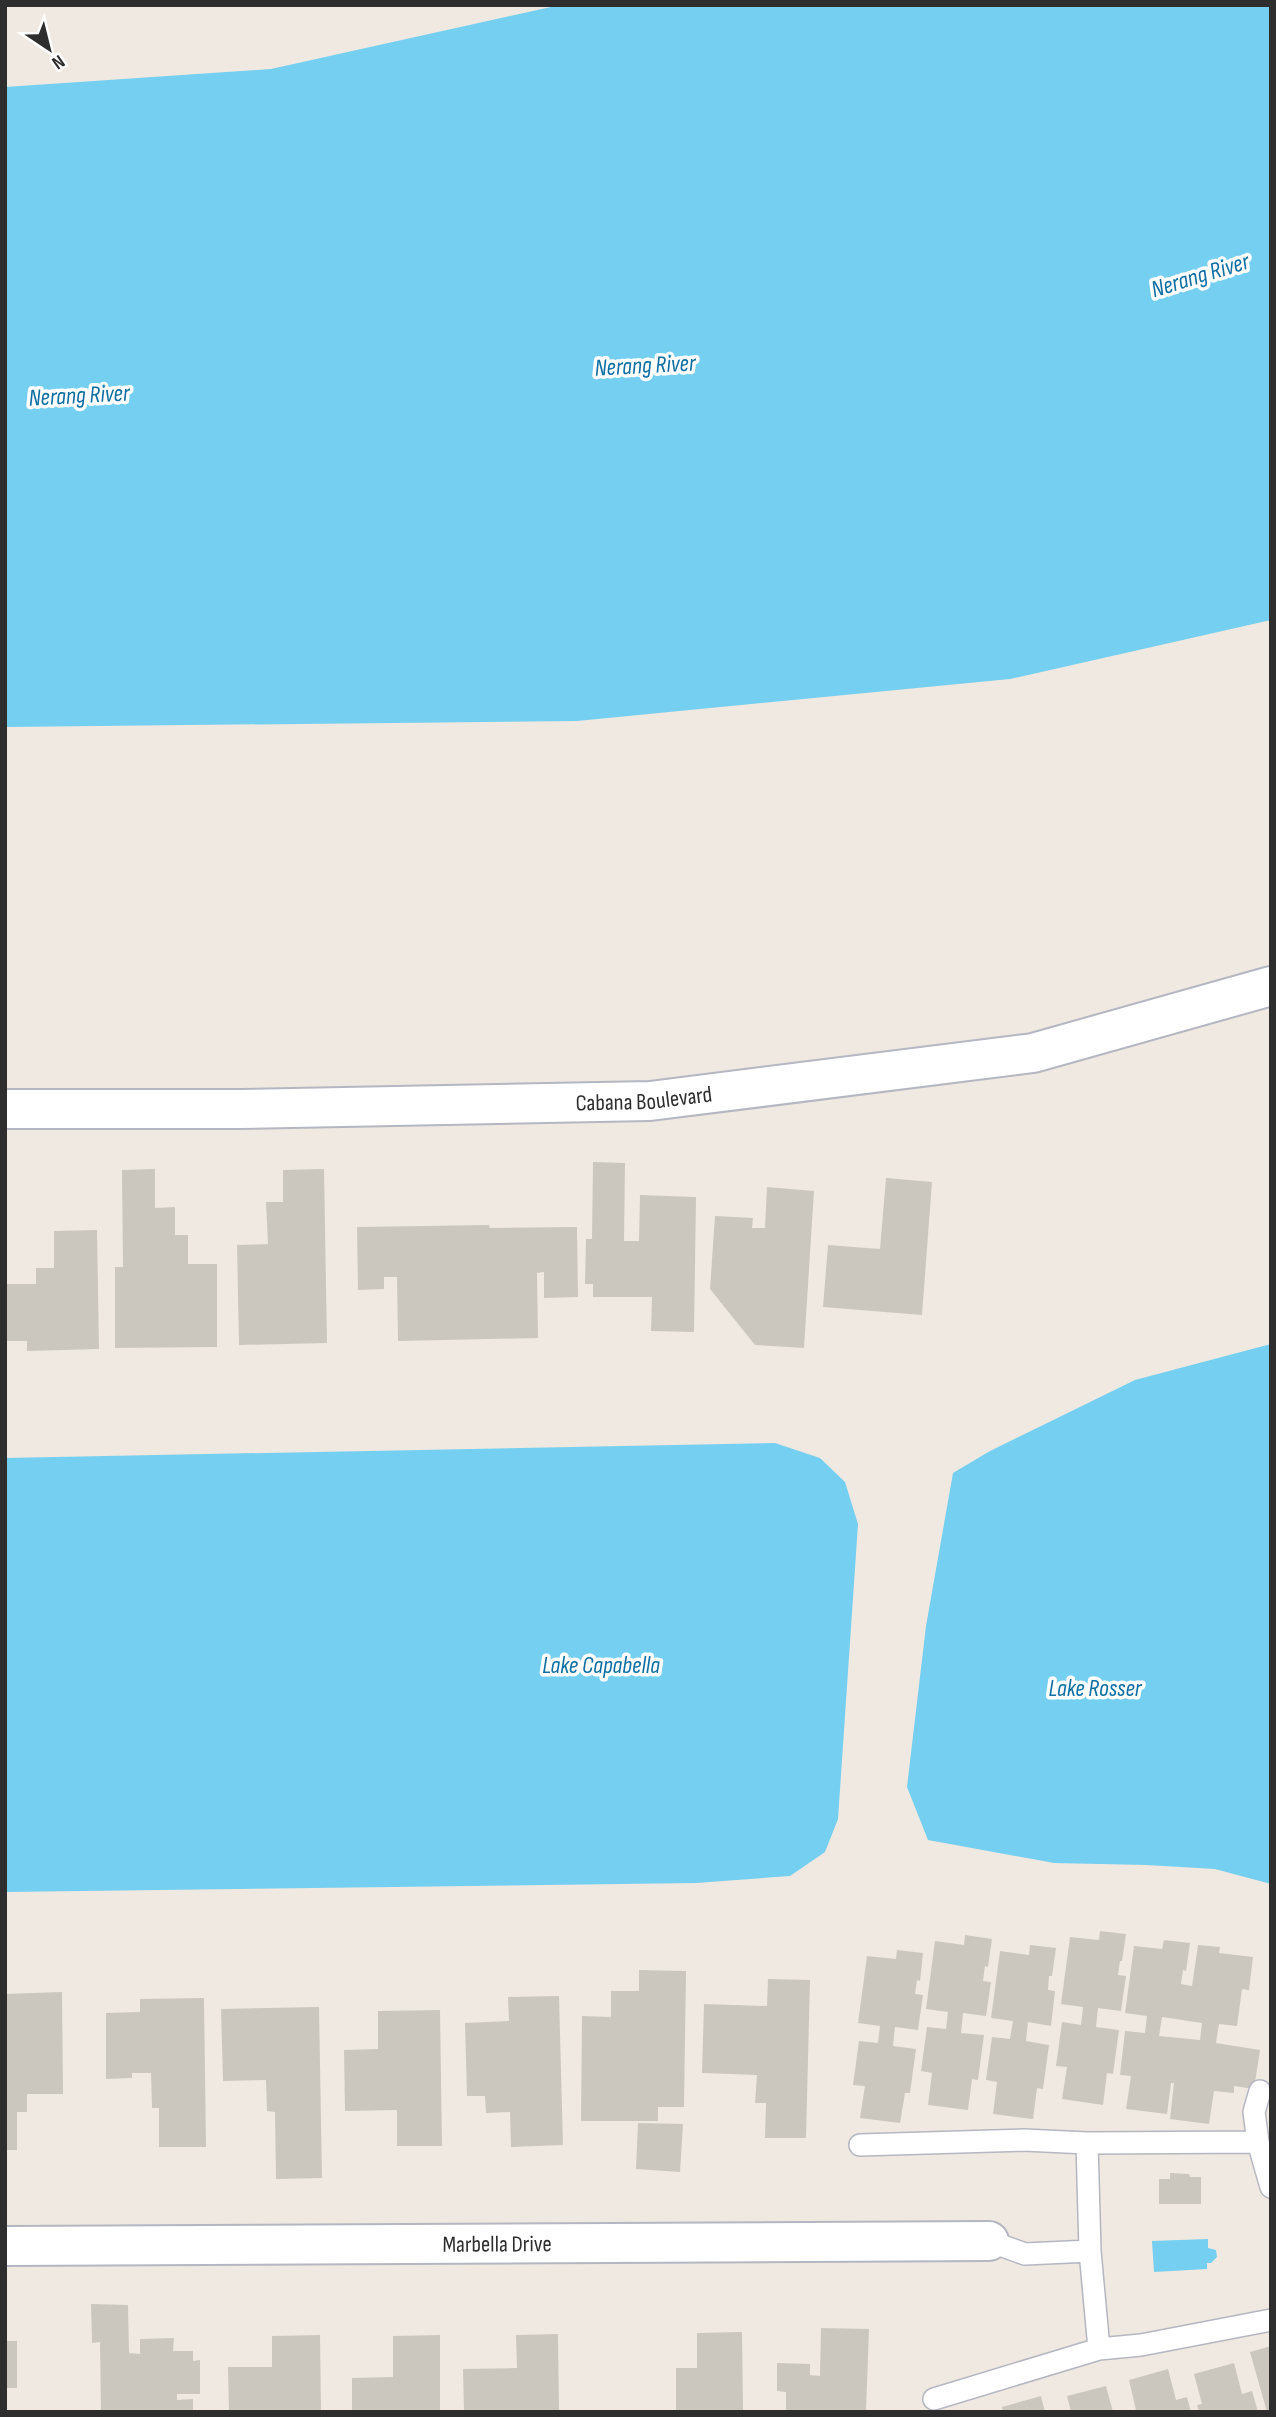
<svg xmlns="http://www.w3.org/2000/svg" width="1276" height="2417" font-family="'Sofia Sans Condensed',sans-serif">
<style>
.water{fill:#75cff0}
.building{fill:#cbc7bf;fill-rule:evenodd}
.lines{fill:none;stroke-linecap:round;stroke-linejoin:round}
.lane-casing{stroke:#b4b7c1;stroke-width:24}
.street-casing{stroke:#b4b7c1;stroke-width:42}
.lane{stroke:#fff;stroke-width:21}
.street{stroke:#fff;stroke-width:38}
.labels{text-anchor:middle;stroke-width:7;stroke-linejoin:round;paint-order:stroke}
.street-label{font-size:23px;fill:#2e2e2e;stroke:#fff}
.water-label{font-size:24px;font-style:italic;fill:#0d6fa3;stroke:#fff}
</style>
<rect width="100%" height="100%" fill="#efe9e1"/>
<!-- water -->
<path class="water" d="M 560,5 L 1271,5 L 1271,620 L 1010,679 L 577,721 L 5,727 L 5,87 L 271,69 Z
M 1271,1344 L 1271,1884 L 1215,1869 L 1146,1865 L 1054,1863 L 928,1840 L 907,1787 L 926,1626 L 953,1473 L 990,1451 L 1135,1380 Z
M 775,1443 L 820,1458 L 845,1482 L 858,1524 L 838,1819 L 825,1852 L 790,1876 L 696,1883 L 5,1892 L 5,1458 Z
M 1208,2239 L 1208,2248 L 1216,2250 L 1217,2257 L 1211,2263 L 1207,2263 L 1207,2269 L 1154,2272 L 1152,2241 Z"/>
<!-- building -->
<path class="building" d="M 593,1162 L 625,1163 L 624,1241 L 639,1241 L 640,1195 L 696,1197 L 694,1332 L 651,1331 L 652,1297 L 593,1297 L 593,1284 L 585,1284 L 586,1239 L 592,1239 Z
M 155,1169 L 155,1208 L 175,1207 L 175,1235 L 188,1235 L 188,1264 L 217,1264 L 217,1347 L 115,1348 L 115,1267 L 123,1267 L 122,1170 Z
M 324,1169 L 327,1343 L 239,1345 L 237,1245 L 268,1244 L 266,1202 L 283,1202 L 283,1170 Z
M 886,1178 L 932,1182 L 922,1315 L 823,1307 L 828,1245 L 880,1249 Z
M 767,1187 L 814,1191 L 804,1348 L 755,1345 L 710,1289 L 715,1216 L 753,1218 L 752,1228 L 765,1228 Z
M 489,1225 L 490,1228 L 577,1227 L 578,1297 L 544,1298 L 544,1272 L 537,1273 L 538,1338 L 398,1341 L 397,1277 L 384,1277 L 384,1289 L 358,1290 L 357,1227 Z
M 97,1230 L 99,1349 L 27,1351 L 27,1341 L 5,1341 L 5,1284 L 36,1284 L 36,1268 L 54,1268 L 54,1231 Z
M 1100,1931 L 1126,1934 L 1122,1961 L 1120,1961 L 1118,1975 L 1126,1976 L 1121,2011 L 1098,2008 L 1096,2027 L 1119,2030 L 1113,2074 L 1107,2073 L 1103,2105 L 1062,2099 L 1067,2067 L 1056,2066 L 1062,2022 L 1081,2025 L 1083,2007 L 1061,2004 L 1070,1937 L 1099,1940 Z
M 965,1935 L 992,1939 L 988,1967 L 985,1966 L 983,1981 L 991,1982 L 986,2016 L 963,2013 L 961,2033 L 984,2035 L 978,2080 L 972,2079 L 968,2110 L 928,2105 L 932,2073 L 921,2071 L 927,2027 L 946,2029 L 948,2012 L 926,2009 L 935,1941 L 964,1945 Z
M 1164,1940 L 1190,1943 L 1186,1971 L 1183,1970 L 1181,1984 L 1192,1986 L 1198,1945 L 1220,1947 L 1219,1953 L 1253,1957 L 1249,1990 L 1242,1989 L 1237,2026 L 1219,2024 L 1216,2043 L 1260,2050 L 1254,2089 L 1234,2086 L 1234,2093 L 1214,2091 L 1209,2124 L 1170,2119 L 1174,2083 L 1171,2083 L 1167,2114 L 1126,2109 L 1131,2076 L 1120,2075 L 1125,2031 L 1145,2033 L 1147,2016 L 1125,2013 L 1134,1946 L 1162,1949 ZM 1162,2017 L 1202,2023 L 1200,2040 L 1159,2036 Z
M 1030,1945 L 1056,1948 L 1052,1976 L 1049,1976 L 1048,1990 L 1055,1991 L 1051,2026 L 1028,2022 L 1026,2041 L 1049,2045 L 1043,2089 L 1037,2088 L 1033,2119 L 993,2114 L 997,2082 L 986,2080 L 992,2037 L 1010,2039 L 1013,2021 L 991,2018 L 1000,1951 L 1029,1955 Z
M 897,1950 L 923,1953 L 920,1981 L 917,1980 L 915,1994 L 923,1995 L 918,2030 L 895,2027 L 893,2046 L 916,2049 L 910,2093 L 905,2093 L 900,2123 L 860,2118 L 865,2086 L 853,2085 L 859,2041 L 878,2043 L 880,2026 L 858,2023 L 867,1956 L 896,1959 Z
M 639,1970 L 686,1971 L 684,2107 L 658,2107 L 658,2121 L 581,2121 L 582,2016 L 611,2017 L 611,1991 L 639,1991 Z
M 768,1979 L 810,1980 L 806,2138 L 765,2138 L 766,2103 L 755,2103 L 757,2075 L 702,2073 L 704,2004 L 767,2006 Z
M 62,1992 L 63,2094 L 27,2094 L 27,2112 L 17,2112 L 17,2150 L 5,2150 L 5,1994 Z
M 559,1996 L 563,2145 L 511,2147 L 510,2112 L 486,2113 L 485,2096 L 467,2096 L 465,2023 L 509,2021 L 508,1997 Z
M 204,1998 L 206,2147 L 159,2147 L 159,2108 L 152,2108 L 151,2073 L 132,2073 L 132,2078 L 106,2079 L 106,2013 L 140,2012 L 140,1999 Z
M 319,2007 L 322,2178 L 276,2179 L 275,2112 L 267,2111 L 266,2080 L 223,2081 L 221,2009 Z
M 440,2010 L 442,2146 L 397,2146 L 397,2110 L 345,2111 L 344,2050 L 378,2049 L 378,2011 Z
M 638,2123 L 683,2124 L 680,2172 L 636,2169 Z
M 1170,2173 L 1189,2174 L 1190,2177 L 1201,2177 L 1201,2204 L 1159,2204 L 1159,2179 L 1170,2179 Z
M 91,2304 L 128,2305 L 129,2353 L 140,2354 L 140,2339 L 174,2338 L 173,2351 L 193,2351 L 193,2361 L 200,2360 L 200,2394 L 177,2394 L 177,2400 L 193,2399 L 193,2412 L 101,2412 L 100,2342 L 92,2343 Z
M 821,2328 L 869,2329 L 866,2412 L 786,2412 L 786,2392 L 777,2391 L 777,2363 L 810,2364 L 810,2375 L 820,2376 Z
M 742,2332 L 743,2410 L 676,2412 L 676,2368 L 697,2368 L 697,2333 Z
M 558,2334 L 559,2412 L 464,2412 L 463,2369 L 517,2368 L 516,2335 Z
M 320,2335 L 321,2412 L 229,2412 L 228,2367 L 272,2367 L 272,2336 Z
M 440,2335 L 440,2412 L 352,2412 L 352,2378 L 393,2377 L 393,2336 Z
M 5,2341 L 17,2341 L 17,2388 L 5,2388 Z
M 1271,2346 L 1271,2412 L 1267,2412 L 1250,2352 Z
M 1234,2363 L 1242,2394 L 1252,2391 L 1258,2412 L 1199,2412 L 1197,2405 L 1202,2404 L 1194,2374 Z
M 1168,2369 L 1176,2400 L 1187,2397 L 1191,2412 L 1131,2412 L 1136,2410 L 1129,2380 Z
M 1106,2386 L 1113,2412 L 1071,2412 L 1067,2396 Z
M 1041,2396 L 1045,2412 L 1003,2412 L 1002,2407 Z"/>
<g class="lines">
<defs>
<path id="lane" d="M 1258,2142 L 1254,2112 L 1260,2091
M 860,2145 L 1024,2140 L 1087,2143
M 1271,2187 L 1258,2142 L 1087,2143 L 1090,2251 L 1099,2349 L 1141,2345 L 1271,2320
M 989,2241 L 1025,2254 L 1090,2251
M 934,2399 L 1099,2349"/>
<g id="street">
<path id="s1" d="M 5,1109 L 241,1109 L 650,1101 L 1033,1053 L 1271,986"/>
<path id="s2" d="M 5,2246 L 989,2241"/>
</g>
</defs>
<!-- lane casing -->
<use href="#lane" class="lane-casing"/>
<!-- street casing -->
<use href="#street" class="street-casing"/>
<!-- lane -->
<use href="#lane" class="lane"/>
<!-- street -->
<use href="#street" class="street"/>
</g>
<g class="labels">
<!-- street labels -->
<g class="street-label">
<text dy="8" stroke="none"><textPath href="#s1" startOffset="639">Cabana Boulevard</textPath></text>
<text dy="8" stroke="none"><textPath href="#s2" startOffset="492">Marbella Drive</textPath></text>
</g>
<!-- water labels -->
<g class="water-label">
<text transform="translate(1200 275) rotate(-17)" y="8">Nerang River</text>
<text transform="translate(645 365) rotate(-3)" y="8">Nerang River</text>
<text transform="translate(79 395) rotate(-3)" y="8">Nerang River</text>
<text x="601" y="1673">Lake Capabella</text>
<text x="1095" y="1696">Lake Rosser</text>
</g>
</g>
<!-- border -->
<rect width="1276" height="2417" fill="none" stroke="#2e2e2e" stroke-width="14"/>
<!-- north arrow -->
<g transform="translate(49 49) rotate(145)" stroke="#ffffff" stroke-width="5" paint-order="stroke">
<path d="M0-5L12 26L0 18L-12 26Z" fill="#2e2e2e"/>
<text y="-10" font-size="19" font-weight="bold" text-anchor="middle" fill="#2e2e2e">N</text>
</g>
</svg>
